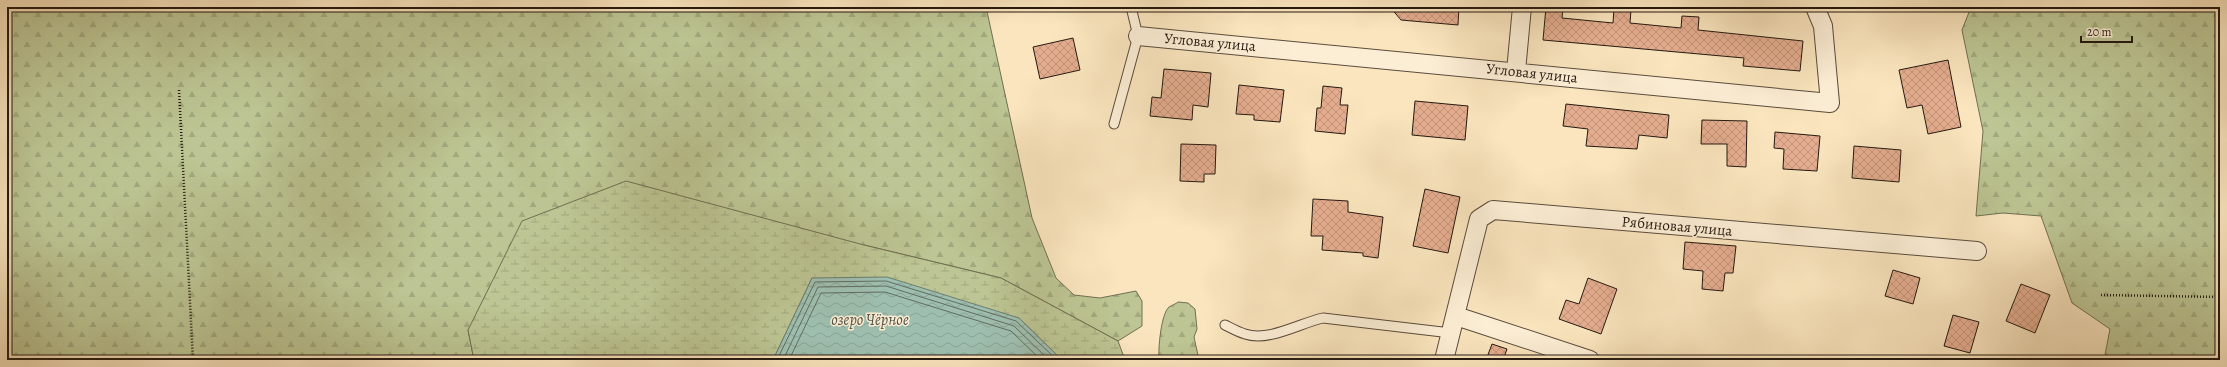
<svg xmlns="http://www.w3.org/2000/svg" width="2227" height="367" font-family="Alegreya,serif">
<style>
.forest{fill:url(#forest-firs);stroke:#706f52}
.wetland{fill:url(#wetland-marsh);stroke:#706f52}
.water{fill:url(#water-waves);stroke:#6d7d70}
.lines{fill:none;stroke-linecap:round;stroke-linejoin:round}
.shore{stroke:#616c60;stroke-width:1}
.building{fill:url(#building-cross-hatch);stroke:#241911}
.service-casing{stroke:#5a4c3c;stroke-width:11}
.minor-casing{stroke:#5a4c3c;stroke-width:20}
.path{stroke:#241911;stroke-width:2.5;stroke-dasharray:1 2;stroke-linecap:butt}
.service{stroke:#fceed5;stroke-width:9}
.minor{stroke:#fceed5;stroke-width:18}
.labels{text-anchor:middle;stroke-width:3;stroke-linejoin:round;paint-order:stroke}
.street-label{font-size:15px;fill:#241911;stroke:#fceed5}
.water-label{font-size:16px;font-style:italic;fill:#4f5349;stroke:#fceed5}
</style>
<defs>
<pattern id="forest-firs" width="22" height="20" patternUnits="userSpaceOnUse"><rect width="22" height="20" fill="#bcc593"/><path d="M5 1l3.5 6h-7zM16 11l3.5 6h-7z" fill="#a1a97e"/></pattern>
<pattern id="wetland-marsh" width="20" height="14" patternUnits="userSpaceOnUse"><rect width="20" height="14" fill="#bcc593"/><path d="M1 5h8M5 5V1M11 12h8M15 12V8" fill="none" stroke="#a1a97e"/></pattern>
<pattern id="water-waves" width="16" height="10" patternUnits="userSpaceOnUse"><rect width="16" height="10" fill="#9ebfb0"/><path d="M0 5q4-4 8 0t8 0" fill="none" stroke="#88a496"/></pattern>
<pattern id="building-cross-hatch" width="8" height="8" patternUnits="userSpaceOnUse"><rect width="8" height="8" fill="#e4ad8f"/><path d="M0 0l8 8M0 8l8-8" fill="none" stroke="#c3947a"/></pattern>
</defs>
<rect width="100%" height="100%" fill="#fae5be"/>
<filter id="stains"><feTurbulence type="fractalNoise" baseFrequency=".005" numOctaves="4"/><feColorMatrix values="0 0 0 0 .2 0 0 0 0 .09 0 0 0 0 .02 0 0 0 .5 -.17"/></filter>
<radialGradient id="worn" r=".72"><stop offset=".6" stop-color="#630" stop-opacity="0"/><stop offset="1" stop-color="#630" stop-opacity=".3"/></radialGradient>
<!-- forest -->
<path class="forest" d="M 7,7 L 986,7 L 1032,218 L 1056,278 L 1074,295 L 1100,298 L 1136,291 L 1142,301 L 1142,326 L 1118,341 L 1001,278 L 864,245 L 468,330 L 474,360 L 7,360 Z
M 1971,7 L 2220,7 L 2220,360 L 2104,360 L 2110,329 L 2072,303 L 2041,216 L 2003,213 L 1976,216 L 1983,131 L 1962,30 Z
M 1178,302 L 1188,303 L 1195,309 L 1197,329 L 1194,337 L 1199,360 L 1159,360 C 1158,349 1161,314 1169,307 C 1172,305 1176,304 1178,302 Z"/>
<!-- wetland -->
<path class="wetland" d="M 626,181 L 864,245 L 1001,278 L 1118,341 L 1125,360 L 1062,360 L 1019,318 L 812,278 L 773,360 L 474,360 L 468,330 L 522,221 Z"/>
<!-- water -->
<path class="water" d="M 887,277 L 1019,318 L 1062,360 L 773,360 L 812,278 Z"/>
<g class="lines">
<!-- shore -->
<path class="shore" d="M 777,360 L 815,282 L 886,281 L 1016,321 L 1057,360
M 783,360 L 818,287 L 886,286 L 1014,326 L 1049,360
M 789,360 L 821,293 L 885,292 L 1011,331 L 1041,360"/>
</g>
<!-- building -->
<path class="building" d="M 1390,7 L 1459,7 L 1458,25 L 1401,20 Z
M 1546,7 L 1563,7 L 1562,18 L 1613,23 L 1614,8 L 1631,10 L 1630,23 L 1681,28 L 1682,16 L 1699,17 L 1698,30 L 1803,41 L 1800,71 L 1743,66 L 1744,58 L 1543,40 Z
M 1073,38 L 1080,70 L 1040,79 L 1033,47 Z
M 1948,60 L 1961,127 L 1928,134 L 1922,105 L 1907,108 L 1899,70 Z
M 1164,69 L 1211,73 L 1208,107 L 1193,105 L 1192,120 L 1150,116 L 1152,97 L 1161,98 Z
M 1239,85 L 1284,90 L 1280,122 L 1254,120 L 1254,115 L 1236,114 Z
M 1323,86 L 1342,88 L 1340,105 L 1348,105 L 1345,134 L 1315,131 L 1317,108 L 1321,108 Z
M 1415,101 L 1468,106 L 1465,140 L 1412,135 Z
M 1566,104 L 1669,115 L 1667,138 L 1639,135 L 1637,149 L 1586,146 L 1588,129 L 1563,126 Z
M 1702,120 L 1747,121 L 1746,167 L 1727,166 L 1727,144 L 1701,144 Z
M 1775,132 L 1820,136 L 1817,171 L 1783,169 L 1784,149 L 1774,148 Z
M 1181,144 L 1216,145 L 1215,174 L 1204,174 L 1204,182 L 1180,181 Z
M 1854,146 L 1901,150 L 1899,182 L 1852,178 Z
M 1425,189 L 1460,197 L 1448,253 L 1413,246 Z
M 1313,199 L 1348,201 L 1348,212 L 1383,217 L 1378,258 L 1363,256 L 1363,253 L 1322,250 L 1323,236 L 1311,236 Z
M 1685,242 L 1736,246 L 1733,273 L 1725,273 L 1723,291 L 1702,289 L 1703,271 L 1683,269 Z
M 1893,270 L 1920,278 L 1913,304 L 1885,296 Z
M 1588,278 L 1617,289 L 1601,334 L 1559,319 L 1566,300 L 1579,304 Z
M 2021,284 L 2050,295 L 2035,333 L 2006,321 Z
M 1953,315 L 1979,322 L 1970,353 L 1944,346 Z
M 1492,344 L 1507,349 L 1503,360 L 1486,360 Z"/>
<g class="lines">
<defs>
<path id="service" d="M 1114,124 L 1138,36 L 1131,7
M 1225,325 C 1231,328 1238,332 1245,334 C 1269,342 1300,323 1323,318 L 1451,333"/>
<path id="minor" d="M 1138,36 L 1830,103 L 1823,26 L 1815,7
M 1516,71 L 1522,7
M 1456,316 L 1590,360
M 1444,360 L 1479,219 L 1493,210 L 1977,251"/>
</defs>
<!-- service casing -->
<use href="#service" class="service-casing"/>
<!-- minor casing -->
<use href="#minor" class="minor-casing"/>
<!-- path -->
<path class="path" d="M 179,90 L 193,360
M 2101,295 L 2220,297"/>
<!-- service -->
<use href="#service" class="service"/>
<!-- minor -->
<use href="#minor" class="minor"/>
</g>
<g class="labels">
<!-- street labels -->
<g class="street-label">
<text transform="translate(1210 42) rotate(5)" y="5">Угловая улица</text>
<text transform="translate(1532 73) rotate(6)" y="5">Угловая улица</text>
<text transform="translate(1677 226) rotate(5)" y="5">Рябиновая улица</text>
</g>
<!-- water labels -->
<g class="water-label">
<text x="870" y="325">озеро Чёрное</text>
</g>
</g>
<!-- margin -->
<rect width="2227" height="367" fill="none" stroke="#fae5be" stroke-width="24"/>
<rect x="8" y="8" width="2211" height="351" fill="none" stroke="#241911" stroke-width="2"/>
<rect x="12" y="12" width="2203" height="343" fill="none" stroke="#241911"/>
<!-- scale -->
<path d="M2081 36v6h51v-6" fill="none" stroke="#241911" stroke-width="2"/>
<text x="2087" y="36" font-size="12" fill="#241911" stroke="#fceed5" stroke-width="3" paint-order="stroke">20 m</text>
<rect width="100%" height="100%" filter="url(#stains)"/>
<rect width="100%" height="100%" fill="url(#worn)"/>
</svg>
